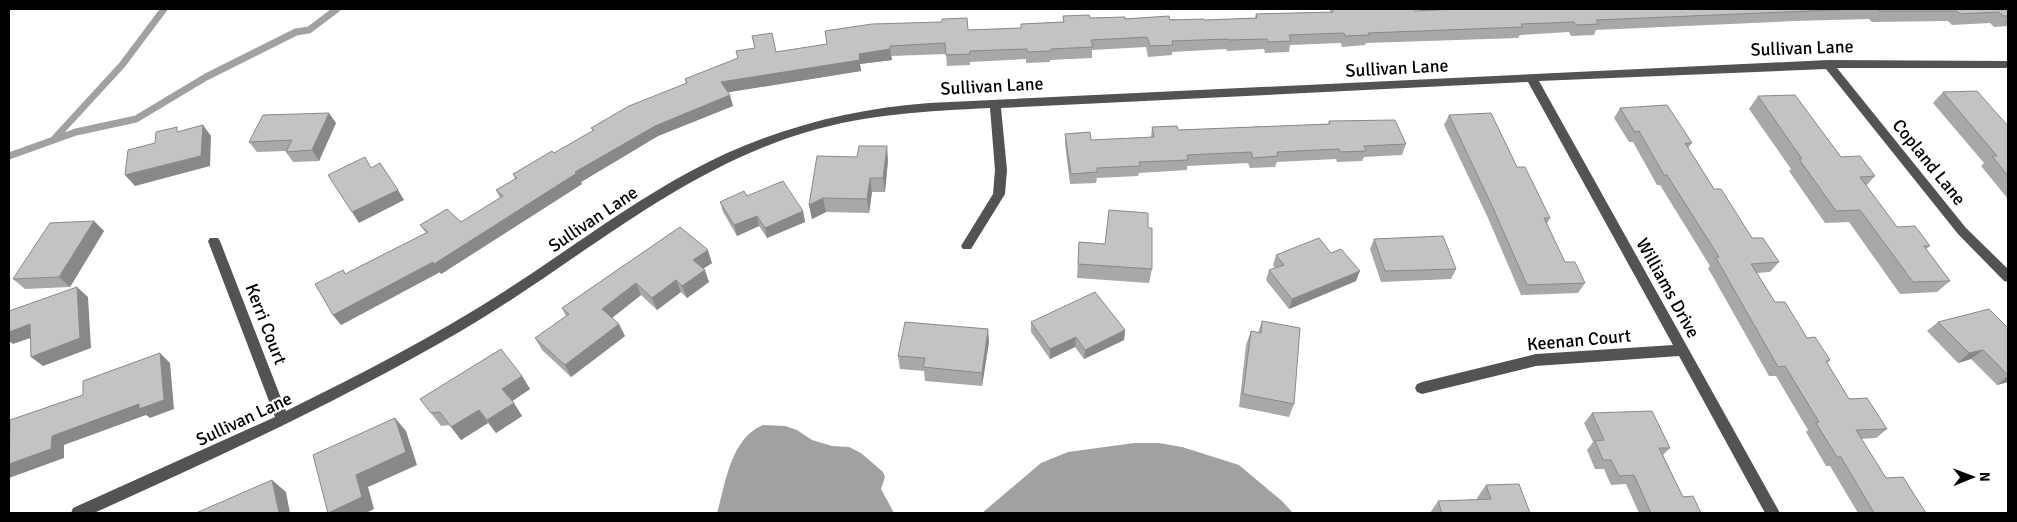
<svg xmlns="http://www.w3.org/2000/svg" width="2017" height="522" font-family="Signika,sans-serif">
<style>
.water{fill:#a1a1a1}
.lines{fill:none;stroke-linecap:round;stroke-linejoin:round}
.stream{stroke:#a1a1a1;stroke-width:7}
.minor{fill:#535353;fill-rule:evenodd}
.wall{fill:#a8a8a8}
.shaded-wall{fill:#888}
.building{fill:#c3c3c3;stroke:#888}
.labels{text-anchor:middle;stroke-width:4.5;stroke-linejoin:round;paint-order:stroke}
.street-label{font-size:18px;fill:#000;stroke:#fff}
</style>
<rect width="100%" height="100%" fill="#fff"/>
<!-- water -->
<path class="water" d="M 763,425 L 785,426 L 797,430 L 812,440 L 832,446 L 849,447 L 861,453 L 883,472 L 885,477 L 881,489 L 894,513 L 717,513 C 726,483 730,439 763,425 Z
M 1134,443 L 1159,443 L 1182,447 L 1239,465 L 1282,501 L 1293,513 L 982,513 L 1041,463 L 1068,452 Z"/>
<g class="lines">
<!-- stream -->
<path class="stream" d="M 54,139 L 122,65 L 164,9
M 9,156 L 76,132 L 136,119 L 206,77 L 296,32 L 309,30 L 337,9"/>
<!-- minor -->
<path class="minor" d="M 1828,60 L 2008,61 L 2008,68 L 1837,68 L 1966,228 L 2008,269 L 2008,282 L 2004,281 L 1958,234 L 1826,69 L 1539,81 L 1780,513 L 1765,513 L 1679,356 L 1536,366 L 1422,394 L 1417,392 L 1415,388 L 1417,384 L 1422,382 L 1536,354 L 1673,345 L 1528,82 L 1001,108 L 1007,170 L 1005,194 L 971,249 L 963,249 L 961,246 L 993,194 L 995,170 L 990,108 C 928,111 867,114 807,132 C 677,170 576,264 461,331 C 342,400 219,457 94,513 L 71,513 L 73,508 L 275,417 L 208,241 L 210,238 L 218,238 L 220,241 L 286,411 C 361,374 435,336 505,291 C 567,251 626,206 691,171 C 765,131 846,109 929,103 Z"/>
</g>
<!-- wall -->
<path class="wall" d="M 1331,9 L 1415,11 L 1456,9 L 2008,9 L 2008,26 L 1994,27 L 1990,23 L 1952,25 L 1948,21 L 1872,22 L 1869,19 L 1794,21 L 1596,30 L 1594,35 L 1571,36 L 1569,32 L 1520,35 L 1518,38 L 1366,43 L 1365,45 L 1342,47 L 1341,43 L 1290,45 L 1289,52 L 1265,53 L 1264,49 L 1227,51 L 1226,49 L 1172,52 L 1172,55 L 1148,57 L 1146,47 L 1092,50 L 1092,58 L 1050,60 L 1050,62 L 1026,63 L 1026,59 L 970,62 L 970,65 L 947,66 L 946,54 L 891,56 L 892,60 L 860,64 L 861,71 L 728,92 L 733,106 L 658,136 L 581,182 L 582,184 L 441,274 L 440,272 L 341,325 L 333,315 L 343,270 L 346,274 L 426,233 L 420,225 L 461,222 L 500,198 L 496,190 L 515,179 L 513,174 L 554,153 L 593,131 L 591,128 L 686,84 L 685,79 L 776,52 L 968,30 L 1021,28 L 1021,24 L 1063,22 L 1063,16 L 1090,18 L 1205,20 L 1255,18 L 1256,14 L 1330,12 Z
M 1943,92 L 2008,126 L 2008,199 L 1981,166 L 1984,163 L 1933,103 Z
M 1758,96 L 1841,157 L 1875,176 L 1866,186 L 1897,227 L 1930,246 L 1926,249 L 1950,281 L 1937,292 L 1900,294 L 1849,222 L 1825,223 L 1789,171 L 1791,169 L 1749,109 Z
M 1620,108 L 1692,143 L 1688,148 L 1714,189 L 1752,238 L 1779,262 L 1770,272 L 1757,273 L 1775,302 L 1807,338 L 1830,360 L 1827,363 L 1849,399 L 1887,429 L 1876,438 L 1861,439 L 1886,478 L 1926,513 L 1858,513 L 1830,466 L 1826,466 L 1806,432 L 1808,430 L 1776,376 L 1769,376 L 1708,268 L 1710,266 L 1660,185 L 1657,185 L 1633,142 L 1629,142 L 1614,118 Z
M 1449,115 L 1517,167 L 1550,218 L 1547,224 L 1565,262 L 1585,283 L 1578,293 L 1521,295 L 1488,218 L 1444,125 Z
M 1329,121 L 1406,144 L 1402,155 L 1364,157 L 1362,161 L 1337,162 L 1336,159 L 1277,162 L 1275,167 L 1250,168 L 1248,163 L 1187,166 L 1187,170 L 1139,173 L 1138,176 L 1097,178 L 1096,183 L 1070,184 L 1065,144 L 1065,134 L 1091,140 L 1151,137 L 1152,127 L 1178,130 L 1328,124 Z
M 336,123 L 319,161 L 293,162 L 286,152 L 286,151 L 257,152 L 249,142 Z
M 857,157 L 888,160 L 885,192 L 872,192 L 869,213 L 826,212 L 812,219 L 809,205 Z
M 747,196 L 803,211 L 805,222 L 767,238 L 759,226 L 737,236 L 723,212 L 720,202 Z
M 94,221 L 104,231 L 70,287 L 25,289 L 13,279 Z
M 680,227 L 712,263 L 703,269 L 709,282 L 687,298 L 681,292 L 657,310 L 641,295 L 612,318 L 625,336 L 571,377 L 542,350 L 535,338 L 566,316 L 562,308 Z
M 1148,228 L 1152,269 L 1149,283 L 1077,278 L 1079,242 L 1105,244 Z
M 1374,239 L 1456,269 L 1451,279 L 1381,282 L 1370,249 Z
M 1276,255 L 1356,281 L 1289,309 L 1266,280 L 1269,270 L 1275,268 L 1273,265 Z
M 1262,321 L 1294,404 L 1289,417 L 1239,407 L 1246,345 L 1251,331 L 1258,333 Z
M 1031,322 L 1125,330 L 1124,340 L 1084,359 L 1075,347 L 1050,359 L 1031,332 Z
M 1938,322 L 2008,328 L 2008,382 L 1997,385 L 1971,359 L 1958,363 L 1927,331 Z
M 989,342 L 982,386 L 925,381 L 924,371 L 900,369 L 898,356 Z
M 522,376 L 530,389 L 512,401 L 522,416 L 496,433 L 488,423 L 461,440 L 450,425 L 441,426 L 431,413 Z
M 1592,413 L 1670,448 L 1663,455 L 1683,497 L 1701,513 L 1639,513 L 1626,484 L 1611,485 L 1604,469 L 1595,469 L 1587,450 L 1593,442 L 1584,423 Z
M 1486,485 L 1530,513 L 1430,513 L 1438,501 L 1478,500 L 1477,498 Z"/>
<!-- shaded-wall -->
<path class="shaded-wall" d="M 890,49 L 892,60 L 860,64 L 861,71 L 724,93 L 721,82 L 859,54 Z
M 730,95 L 733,106 L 658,136 L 581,182 L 582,184 L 441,274 L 434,264 L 575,172 L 655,126 Z
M 329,113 L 336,123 L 319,161 L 312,150 Z
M 203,125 L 211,136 L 210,166 L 135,186 L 125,175 Z
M 887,146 L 888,160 L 885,192 L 883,178 Z
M 870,178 L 872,192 L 869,213 L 867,199 Z
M 398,190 L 404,200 L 359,223 L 352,212 Z
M 823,198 L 826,212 L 812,219 L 809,205 Z
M 803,211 L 805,222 L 767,238 L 765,228 Z
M 757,216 L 759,226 L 737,236 L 734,225 Z
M 94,221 L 104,231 L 70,287 L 59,277 Z
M 708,250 L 712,263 L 698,272 L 693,260 Z
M 433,262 L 440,272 L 341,325 L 333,315 Z
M 705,270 L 709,282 L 687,298 L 682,286 Z
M 1360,271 L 1356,281 L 1289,309 L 1292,299 Z
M 676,280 L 681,292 L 657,310 L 652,298 Z
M 636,283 L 641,295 L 608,321 L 602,309 Z
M 77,287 L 88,297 L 91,348 L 43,366 L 31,357 Z
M 30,324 L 42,334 L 13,344 L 9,341 L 9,332 Z
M 619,324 L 625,336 L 571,377 L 565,365 Z
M 988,329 L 989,342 L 982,386 L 982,373 Z
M 1125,330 L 1124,340 L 1084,359 L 1085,350 Z
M 1076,337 L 1075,347 L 1050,359 L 1050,349 Z
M 1983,350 L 1971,359 L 1958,363 L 1969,353 Z
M 160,353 L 170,363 L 174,409 L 150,418 L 146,415 L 64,445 L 64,458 L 9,478 L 9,464 L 52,436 Z
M 522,376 L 530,389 L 511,402 L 502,389 Z
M 2008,376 L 2008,382 L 1997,385 Z
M 514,403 L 522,416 L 496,433 L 487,420 Z
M 479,410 L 488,423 L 461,440 L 451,427 Z
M 395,418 L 406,431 L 417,465 L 368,487 L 374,509 L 366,513 L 328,513 L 356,475 Z
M 272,480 L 286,492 L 290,513 L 279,513 Z"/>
<!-- building -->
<path class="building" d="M 1331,9 L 1414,9 L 1415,11 L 1456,9 L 1856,9 L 1596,20 L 1599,24 L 1576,25 L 1574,22 L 1521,24 L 1523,27 L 1368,33 L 1369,35 L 1345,36 L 1344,33 L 1289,35 L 1291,41 L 1268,42 L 1267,39 L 1229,40 L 1228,39 L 1172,41 L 1173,45 L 1150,46 L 1147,37 L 1091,40 L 1093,47 L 1051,49 L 1051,51 L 1027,52 L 1027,49 L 970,51 L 970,54 L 946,55 L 945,43 L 890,46 L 890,49 L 859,54 L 860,60 L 721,82 L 730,95 L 655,126 L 575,172 L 577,173 L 434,264 L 433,262 L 333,315 L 315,284 L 343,270 L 345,274 L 428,232 L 420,225 L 447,209 L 461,222 L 503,196 L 496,190 L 517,178 L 513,174 L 552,151 L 554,153 L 594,130 L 591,128 L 629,106 L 687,83 L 685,79 L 738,58 L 736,51 L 755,48 L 752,36 L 772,33 L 776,52 L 827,44 L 825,31 L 872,24 L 942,22 L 942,19 L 967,18 L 968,30 L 1021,28 L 1021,24 L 1064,22 L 1063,16 L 1089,15 L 1090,18 L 1125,17 L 1125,19 L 1169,16 L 1170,20 L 1204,19 L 1205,20 L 1257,18 L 1256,14 L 1333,12 Z
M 1877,9 L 2008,9 L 2008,16 L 2003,16 L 1999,12 L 1960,14 L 1957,11 L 1880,11 Z
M 1977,91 L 2008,126 L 2008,176 L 1992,156 L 1997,156 L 1943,92 Z
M 1795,95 L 1841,157 L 1860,156 L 1875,176 L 1860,177 L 1897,227 L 1915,226 L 1930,246 L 1924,246 L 1950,281 L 1913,282 L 1860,210 L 1836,211 L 1799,159 L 1802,159 L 1758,96 Z
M 1667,105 L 1692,143 L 1685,143 L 1714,189 L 1721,189 L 1752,238 L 1763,238 L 1779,262 L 1751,264 L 1775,302 L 1785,302 L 1807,338 L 1815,337 L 1830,360 L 1826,361 L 1849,399 L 1867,398 L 1887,429 L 1856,430 L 1886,478 L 1903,477 L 1926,513 L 1874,513 L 1841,457 L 1837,457 L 1816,423 L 1819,422 L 1785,366 L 1778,367 L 1716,258 L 1719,257 L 1667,175 L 1664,175 L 1639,131 L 1635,132 L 1620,108 Z
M 329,113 L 312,150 L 286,152 L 292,140 L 249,142 L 263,115 Z
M 1491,113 L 1517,167 L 1525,167 L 1550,218 L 1544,218 L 1565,262 L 1575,262 L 1585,283 L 1527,285 L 1493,208 L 1449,115 Z
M 1395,120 L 1406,144 L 1364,146 L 1366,151 L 1340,152 L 1339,149 L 1277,152 L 1278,156 L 1253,158 L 1251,152 L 1187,155 L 1188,160 L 1139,162 L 1140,166 L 1097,168 L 1097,172 L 1071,174 L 1065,134 L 1090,132 L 1091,140 L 1154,137 L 1152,127 L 1177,126 L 1178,130 L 1330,124 L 1329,121 Z
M 203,125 L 201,156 L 125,175 L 128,150 L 155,143 L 156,132 L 177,127 L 177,132 Z
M 859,146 L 887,146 L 883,178 L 870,178 L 867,199 L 823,198 L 809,205 L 817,156 L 857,157 Z
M 365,157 L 371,168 L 380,163 L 398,190 L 352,212 L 328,175 Z
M 783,181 L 803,211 L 765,228 L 757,216 L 734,225 L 720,202 L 744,191 L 747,196 Z
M 1109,210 L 1148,213 L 1148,228 L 1152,228 L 1152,269 L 1078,264 L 1079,242 L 1105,244 Z
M 94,221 L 59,277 L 13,279 L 50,223 Z
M 680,227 L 708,250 L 693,260 L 705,270 L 682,286 L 676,280 L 652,298 L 636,283 L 602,309 L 619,324 L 565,365 L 535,338 L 569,314 L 562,308 Z
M 1443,236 L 1456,269 L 1385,271 L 1374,239 Z
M 1319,238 L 1331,253 L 1341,249 L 1360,271 L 1292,299 L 1269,270 L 1284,265 L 1276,255 Z
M 77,287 L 80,338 L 31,357 L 30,324 L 9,332 L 9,311 Z
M 1095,292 L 1125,330 L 1085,350 L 1076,337 L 1050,349 L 1031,322 Z
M 1989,309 L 2008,328 L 2008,375 L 1983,350 L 1969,353 L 1938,322 Z
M 1262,321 L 1300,328 L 1294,404 L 1243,394 L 1251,331 L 1261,333 Z
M 905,322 L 988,329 L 982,373 L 923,367 L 925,358 L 898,356 Z
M 501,349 L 522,376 L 502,389 L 514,403 L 487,420 L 479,410 L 451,427 L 440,412 L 431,413 L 420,399 Z
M 160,353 L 164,400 L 139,409 L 139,404 L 52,436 L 51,449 L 9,464 L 10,420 L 83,395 L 83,381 Z
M 1652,411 L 1670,448 L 1659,448 L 1683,497 L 1693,496 L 1701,513 L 1651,513 L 1634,475 L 1619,476 L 1611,460 L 1603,460 L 1595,441 L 1604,440 L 1592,413 Z
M 395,418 L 406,452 L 356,475 L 362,497 L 328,513 L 313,455 Z
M 272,480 L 279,513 L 196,513 Z
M 1519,484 L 1530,513 L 1442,513 L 1438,501 L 1491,499 L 1486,485 Z"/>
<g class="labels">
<!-- street labels -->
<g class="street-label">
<text transform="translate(1802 48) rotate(-2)" y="6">Sullivan Lane</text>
<text transform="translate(1397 68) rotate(-3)" y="6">Sullivan Lane</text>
<text transform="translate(992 86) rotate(-3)" y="6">Sullivan Lane</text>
<text transform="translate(1929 162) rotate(51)" y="6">Copland Lane</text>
<text transform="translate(593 219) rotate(-34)" y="6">Sullivan Lane</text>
<text transform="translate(1668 288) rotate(61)" y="6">Williams Drive</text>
<text transform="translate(266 324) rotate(69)" y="6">Kerri Court</text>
<text transform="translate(1579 340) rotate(-5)" y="6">Keenan Court</text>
<text transform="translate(244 419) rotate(-25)" y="6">Sullivan Lane</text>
</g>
</g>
<!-- border -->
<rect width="2017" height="522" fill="none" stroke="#000000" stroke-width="20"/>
<!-- north arrow -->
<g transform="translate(1972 477) rotate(89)" stroke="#ffffff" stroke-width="4" paint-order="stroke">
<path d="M0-4L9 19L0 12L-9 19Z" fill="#000000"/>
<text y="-8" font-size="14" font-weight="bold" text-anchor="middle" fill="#000000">N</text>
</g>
</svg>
